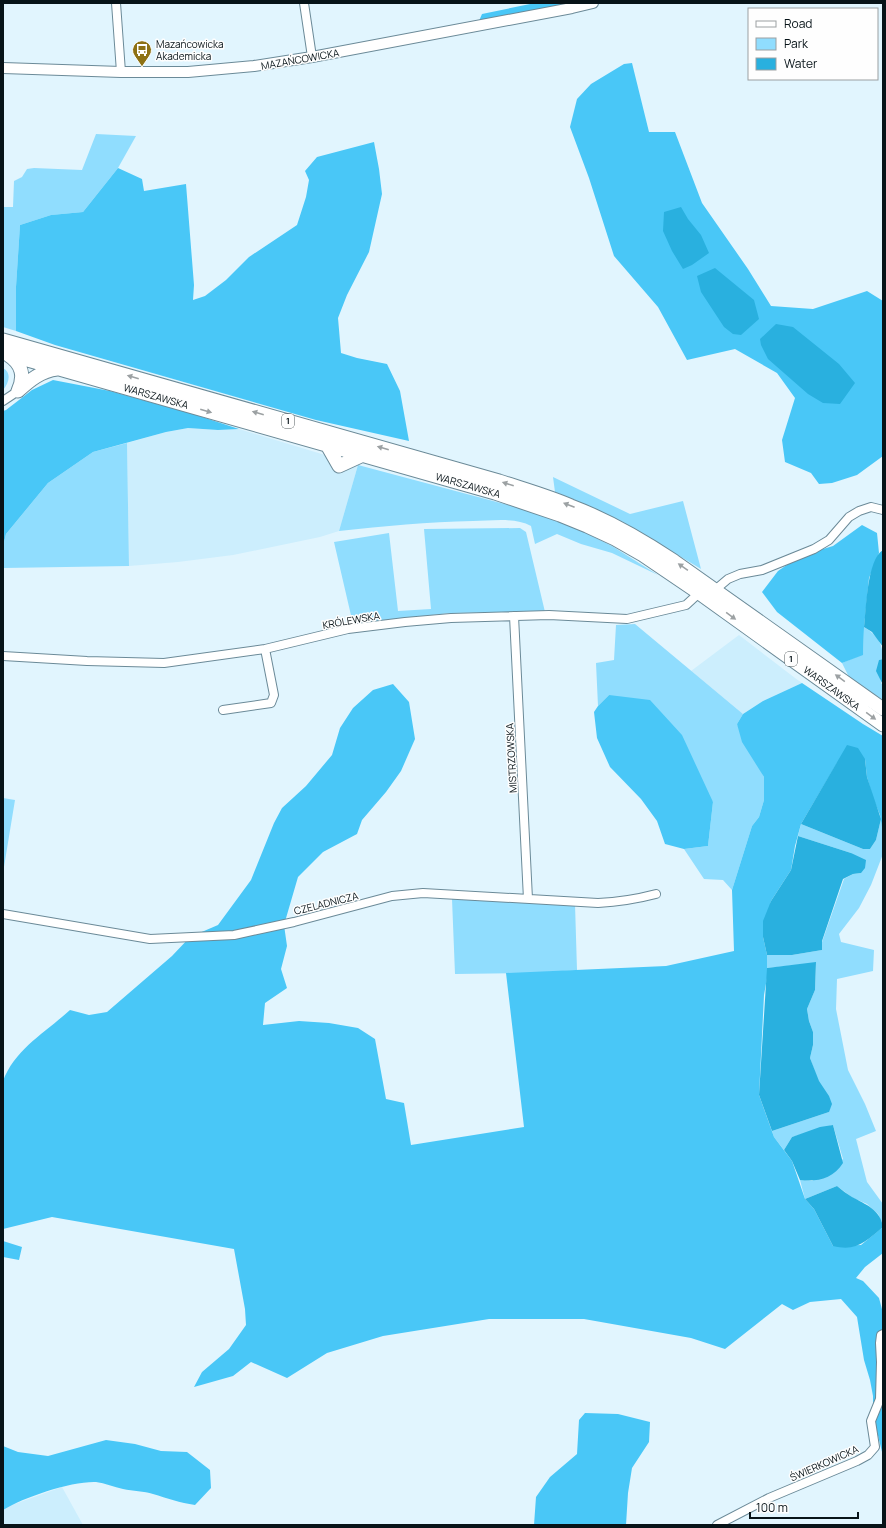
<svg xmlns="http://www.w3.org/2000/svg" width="886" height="1528" font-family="Manrope,sans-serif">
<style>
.built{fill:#cceefd}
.green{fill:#90ddfe}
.forest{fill:#49c7f7}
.water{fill:#29b0df}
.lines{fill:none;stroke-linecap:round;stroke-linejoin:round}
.minor-casing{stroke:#6b8a98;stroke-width:10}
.tertiary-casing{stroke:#6b8a98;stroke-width:12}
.primary-casing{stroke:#6b8a98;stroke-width:15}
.minor{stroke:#fff;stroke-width:8}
.tertiary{stroke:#fff;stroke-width:10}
.primary{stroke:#fff;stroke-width:13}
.oneway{fill:#9ca1a3}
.labels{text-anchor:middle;stroke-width:3;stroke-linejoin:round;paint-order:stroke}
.shield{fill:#fefefe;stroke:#515a5d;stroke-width:1}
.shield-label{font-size:9px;font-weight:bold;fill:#071318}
.poi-label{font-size:10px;fill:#071318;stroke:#fefefe;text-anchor:start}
.street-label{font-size:10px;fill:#071318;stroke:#fefefe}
</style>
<rect width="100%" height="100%" fill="#e1f5fe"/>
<!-- built -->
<path class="built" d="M 188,428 L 218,430 L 239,429 L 358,465 L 339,531 L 320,537 L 233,555 L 178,562 L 129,566 L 127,443 L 166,432 Z
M 739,635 L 795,678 L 802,683 L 763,701 L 743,714 L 691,671 Z
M 62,1487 L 83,1525 L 3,1525 L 3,1510 L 9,1506 Z"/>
<!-- green -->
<path class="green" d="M 96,134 L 136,136 L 118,168 L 83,212 L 51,215 L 20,225 L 16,287 L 16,331 L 3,327 L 3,207 L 13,207 L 14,181 L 22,177 L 27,169 L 34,168 L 82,170 Z
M 3,368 C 12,373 9,383 3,390 Z
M 127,443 L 129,566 L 3,568 L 3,546 L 6,534 L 48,483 L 93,452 Z
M 358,465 L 523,509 L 578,529 L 612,546 L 658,575 L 612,553 L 581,544 L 557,534 L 535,544 L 531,526 C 515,517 491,521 473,521 C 428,522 384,526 339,531 Z
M 553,477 L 630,514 L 683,501 L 701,569 L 623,522 L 593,508 L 555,492 Z
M 520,528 L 526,532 L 545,612 L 450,613 L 353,624 L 334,542 L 389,533 L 398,611 L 431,609 L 424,529 Z
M 635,624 L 743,714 L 737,724 L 764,777 L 764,800 L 759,817 L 752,826 L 732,890 L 723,880 L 704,879 L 684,849 L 708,846 L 713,802 L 609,695 L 598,706 L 596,663 L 614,660 L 616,625 Z
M 864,627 C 877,635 883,643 883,659 L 879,660 L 881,683 L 883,685 L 883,700 L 849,677 L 842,663 L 863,654 Z
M 3,798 L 15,800 L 3,873 Z
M 881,819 L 883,833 L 883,854 L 871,885 L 859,908 L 839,934 L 841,942 L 874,950 L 873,971 L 837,979 L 836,1009 L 848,1070 L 865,1104 L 876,1131 L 856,1139 L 867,1182 L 883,1204 L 883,1224 L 878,1214 L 867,1204 L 853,1198 L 837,1186 L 805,1199 L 800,1180 L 812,1181 L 843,1159 L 833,1125 L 792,1137 L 784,1150 L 774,1137 L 772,1131 L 829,1112 L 810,1058 L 813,1045 L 813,1032 L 809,1021 L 807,1009 L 815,990 L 816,963 L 767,968 L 767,955 L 792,955 L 822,950 L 822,942 L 844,879 L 853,874 L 861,873 L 851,853 L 798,836 L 801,824 L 863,849 L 870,849 L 876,840 Z
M 452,899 L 575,904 L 577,970 L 533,973 L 455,974 Z"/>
<!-- forest -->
<path class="forest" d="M 535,3 L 570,3 L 479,21 L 482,14 Z
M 632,63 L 649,132 L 675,132 L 702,203 L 748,269 L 771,306 L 813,309 L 867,291 L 883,301 L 883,456 L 857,475 L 832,483 L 819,484 L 811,473 L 785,462 L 782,440 L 795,398 L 777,373 L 735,349 L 687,360 L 658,307 L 614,256 L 589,178 L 570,127 L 577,99 L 591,84 L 624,64 Z
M 374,142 L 379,169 L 382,194 L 369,252 L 347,295 L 338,318 L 341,353 L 357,358 L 387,364 L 400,391 L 409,441 L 316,420 L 55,345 L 16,331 L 16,287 L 20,225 L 51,215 L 83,212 L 118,168 L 142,179 L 144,191 L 186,184 L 194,285 L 193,300 L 205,296 L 226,280 L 249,257 L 297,225 L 306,197 L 309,180 L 305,171 L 317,157 Z
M 53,380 L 110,391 L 193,414 L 239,429 L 218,430 L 188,428 L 166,432 L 93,452 L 48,483 L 6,534 L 3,546 L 3,411 L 6,410 L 32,390 Z
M 862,525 L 877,533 L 879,553 L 869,578 L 864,627 L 863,655 L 842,663 L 777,612 L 762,592 L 778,571 L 800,556 L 833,546 Z
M 802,683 L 863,724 L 883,736 L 883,833 L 880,815 L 873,798 L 867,777 L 865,759 L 837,763 L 801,824 L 795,846 L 791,870 L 771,901 L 763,937 L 767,955 L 767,978 L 764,995 L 759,1095 L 774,1137 L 792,1161 L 805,1199 L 814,1209 L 833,1246 L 861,1245 L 883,1227 L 883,1253 L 865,1267 L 856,1278 L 863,1281 L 879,1298 L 883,1313 L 883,1456 L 873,1415 L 873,1396 L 870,1380 L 864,1360 L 857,1317 L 841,1299 L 810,1302 L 793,1310 L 782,1304 L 725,1349 L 691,1338 L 584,1319 L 489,1319 L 383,1336 L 327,1353 L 287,1378 L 251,1362 L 233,1376 L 194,1387 L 202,1372 L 229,1349 L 246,1325 L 245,1309 L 234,1249 L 52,1217 L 3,1229 L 3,1081 C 15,1049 46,1032 70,1010 L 89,1015 L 107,1012 L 172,956 L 190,937 L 218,925 L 251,880 L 274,823 L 282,808 L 306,786 L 332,755 L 340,728 L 353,708 L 373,690 L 393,684 L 409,702 L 415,739 L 401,771 L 386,792 L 362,820 L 357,834 L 323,852 L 298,877 L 284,925 L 287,946 L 281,969 L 287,988 L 265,1003 L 263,1025 L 299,1021 L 329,1023 L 358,1028 L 375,1039 L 386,1099 L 404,1103 L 411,1145 L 524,1127 L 506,973 L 666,966 L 734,951 L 732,890 L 752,826 L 759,817 L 764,800 L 764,777 L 742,742 L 737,724 L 743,714 L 763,701 Z
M 609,695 L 650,700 L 682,735 L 713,802 L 708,846 L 684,849 L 665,844 L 657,821 L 641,799 L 610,767 L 597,738 L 594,712 L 598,706 Z
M 3,1241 L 22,1247 L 19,1260 L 3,1257 Z
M 585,1413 L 618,1414 L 650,1422 L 649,1442 L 632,1468 L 628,1493 L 626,1525 L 534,1525 L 536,1497 L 550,1477 L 577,1454 L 579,1420 Z
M 106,1440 L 135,1444 L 161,1451 L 187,1452 L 210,1470 L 211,1488 L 195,1505 C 180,1503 167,1498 153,1494 C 144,1491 133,1491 123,1489 C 114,1487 105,1483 96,1482 C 72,1481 24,1497 3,1510 L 3,1446 L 18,1452 L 48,1456 Z"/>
<!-- water -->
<path class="water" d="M 681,207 L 688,219 L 701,235 L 709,253 L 692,265 L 683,269 L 672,251 L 663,231 L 664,212 Z
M 715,268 L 754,300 L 759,319 L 741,335 L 733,334 L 724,327 L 701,292 L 697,276 Z
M 776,324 L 793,327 L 839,364 L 855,383 L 840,404 L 823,403 L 808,394 L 768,359 L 761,345 L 760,339 Z
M 883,550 L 883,647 L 872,632 L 864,627 C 866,610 867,559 883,550 Z
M 883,659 L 883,685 L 876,671 L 879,660 Z
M 847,745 L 858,748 L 865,759 L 867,777 L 881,819 L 876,840 L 870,849 L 863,849 L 801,824 Z
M 798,836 L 851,853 L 866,860 L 865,868 L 861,873 L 853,874 L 843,879 L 822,941 L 822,950 L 792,955 L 767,955 L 763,937 L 763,921 L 771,901 L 791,870 Z
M 816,962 L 815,990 L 807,1009 L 809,1021 L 813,1032 L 813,1045 L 810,1058 L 819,1081 L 829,1096 L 832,1104 L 829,1112 L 772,1131 L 759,1095 L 767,968 Z
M 833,1125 L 843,1163 C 833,1179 817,1182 800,1180 L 792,1161 L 784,1150 L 792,1137 L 820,1127 Z
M 837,1186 C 842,1190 847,1194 852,1197 C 865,1204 881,1210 883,1227 C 866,1241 857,1252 833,1246 L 814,1209 L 805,1199 Z"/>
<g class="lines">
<defs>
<path id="minor" d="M 116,3 L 121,72
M 304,3 L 312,57
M 3,401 L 18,391
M 715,590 L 728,579 L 740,574 L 762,570 L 814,549 L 829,540 L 849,517 L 859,511 L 871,507 L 883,510
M 514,616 L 528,899
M 3,656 L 87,661 L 164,663 L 265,649 L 348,629 L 405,622 L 451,618 L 549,615 L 627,619 L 686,605 L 699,593
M 223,710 L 271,703 L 274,695 L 265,649
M 3,914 L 150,939 L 234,935 L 294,922 L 392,896 L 423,893 L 598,903 C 618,902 637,899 656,894
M 717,1525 L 769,1498 L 857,1461 L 868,1455 L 875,1447 L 871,1421 L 880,1399 L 881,1362 L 880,1343 L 881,1335 L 883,1334"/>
<path id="tertiary" d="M 3,68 L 121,72 L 188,72 L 254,66 L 312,57 L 572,8 L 593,3"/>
<path id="primary" d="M 3,340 L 499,481 C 523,489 548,496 571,506 C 608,520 641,539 674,561 L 883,709
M 3,353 L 495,493 L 560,515 L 587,526 L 615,539 L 643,555 L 699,593 L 883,725
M 8,355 C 22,364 25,376 18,391
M 18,391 C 30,380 41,371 57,369
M 327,445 L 339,466 L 363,455"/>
</defs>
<!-- minor casing -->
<use href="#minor" class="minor-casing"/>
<!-- tertiary casing -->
<use href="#tertiary" class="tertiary-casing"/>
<!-- primary casing -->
<use href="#primary" class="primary-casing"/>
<!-- minor -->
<use href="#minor" class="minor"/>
<!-- tertiary -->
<use href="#tertiary" class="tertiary"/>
<!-- primary -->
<use href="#primary" class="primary"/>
</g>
<!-- one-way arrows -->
<defs><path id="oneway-solid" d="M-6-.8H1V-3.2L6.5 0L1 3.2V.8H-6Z"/></defs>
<g class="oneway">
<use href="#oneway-solid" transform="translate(133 377) rotate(-164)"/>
<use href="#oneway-solid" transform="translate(206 411) rotate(16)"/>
<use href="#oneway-solid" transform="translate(258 413) rotate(-164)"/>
<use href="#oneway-solid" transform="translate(383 448) rotate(-164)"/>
<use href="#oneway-solid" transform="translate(508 484) rotate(-163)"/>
<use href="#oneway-solid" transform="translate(569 505) rotate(-159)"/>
<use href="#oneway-solid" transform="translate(683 567) rotate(-145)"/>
<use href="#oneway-solid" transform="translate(731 616) rotate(36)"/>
<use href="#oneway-solid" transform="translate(840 678) rotate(-144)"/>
<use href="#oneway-solid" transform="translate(871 716) rotate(36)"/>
</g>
<!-- icons -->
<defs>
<symbol id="bus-pin" viewBox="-11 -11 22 30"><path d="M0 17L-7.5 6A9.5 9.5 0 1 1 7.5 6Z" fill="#8d7114" stroke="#fefefe"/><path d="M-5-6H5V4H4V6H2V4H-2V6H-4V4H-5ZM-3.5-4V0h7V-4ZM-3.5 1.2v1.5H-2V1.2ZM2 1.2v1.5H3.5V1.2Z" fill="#fff"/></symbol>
</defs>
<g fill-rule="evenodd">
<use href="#bus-pin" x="131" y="39" width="22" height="30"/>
</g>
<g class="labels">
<!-- shield labels -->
<g class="shield">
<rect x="282" y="414" width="12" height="14" rx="3"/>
<rect x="785" y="652" width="12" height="14" rx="3"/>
</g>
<g class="shield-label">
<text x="288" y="424">1</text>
<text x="791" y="662">1</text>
</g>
<!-- poi labels -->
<g class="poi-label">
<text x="156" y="48">Mazańcowicka<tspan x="156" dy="12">Akademicka</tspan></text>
</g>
<!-- street labels -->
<g class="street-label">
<text transform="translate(300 59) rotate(-10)" y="4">MAZAŃCOWICKA</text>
<text transform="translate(156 396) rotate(16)" y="4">WARSZAWSKA</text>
<text transform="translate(468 485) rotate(16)" y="4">WARSZAWSKA</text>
<text transform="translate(351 620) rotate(-10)" y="4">KRÓLEWSKA</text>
<text transform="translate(832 688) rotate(36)" y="4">WARSZAWSKA</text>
<text transform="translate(511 758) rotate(-93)" y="4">MISTRZOWSKA</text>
<text transform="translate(326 903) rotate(-14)" y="4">CZELADNICZA</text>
<text transform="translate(824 1463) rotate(-24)" y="4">ŚWIERKOWICKA</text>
</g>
</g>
<!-- border -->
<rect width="886" height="1528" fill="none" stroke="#071318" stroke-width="8"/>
<!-- legend -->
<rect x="748" y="8" width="130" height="72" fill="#fefefe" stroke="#9ba0a2"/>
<rect x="756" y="21" width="20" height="6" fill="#ffffff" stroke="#9ba0a2"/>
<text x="784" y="28" font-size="12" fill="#071318">Road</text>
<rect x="756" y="38" width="20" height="12" fill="#90ddfe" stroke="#9ba0a2"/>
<text x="784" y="48" font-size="12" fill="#071318">Park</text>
<rect x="756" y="58" width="20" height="12" fill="#29b0df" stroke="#9ba0a2"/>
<text x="784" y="68" font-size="12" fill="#071318">Water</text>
<!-- scale -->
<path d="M750 1512v6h108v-6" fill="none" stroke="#071318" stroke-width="2"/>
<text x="756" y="1512" font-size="12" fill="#071318" stroke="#fefefe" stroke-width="3" paint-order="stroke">100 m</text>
</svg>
